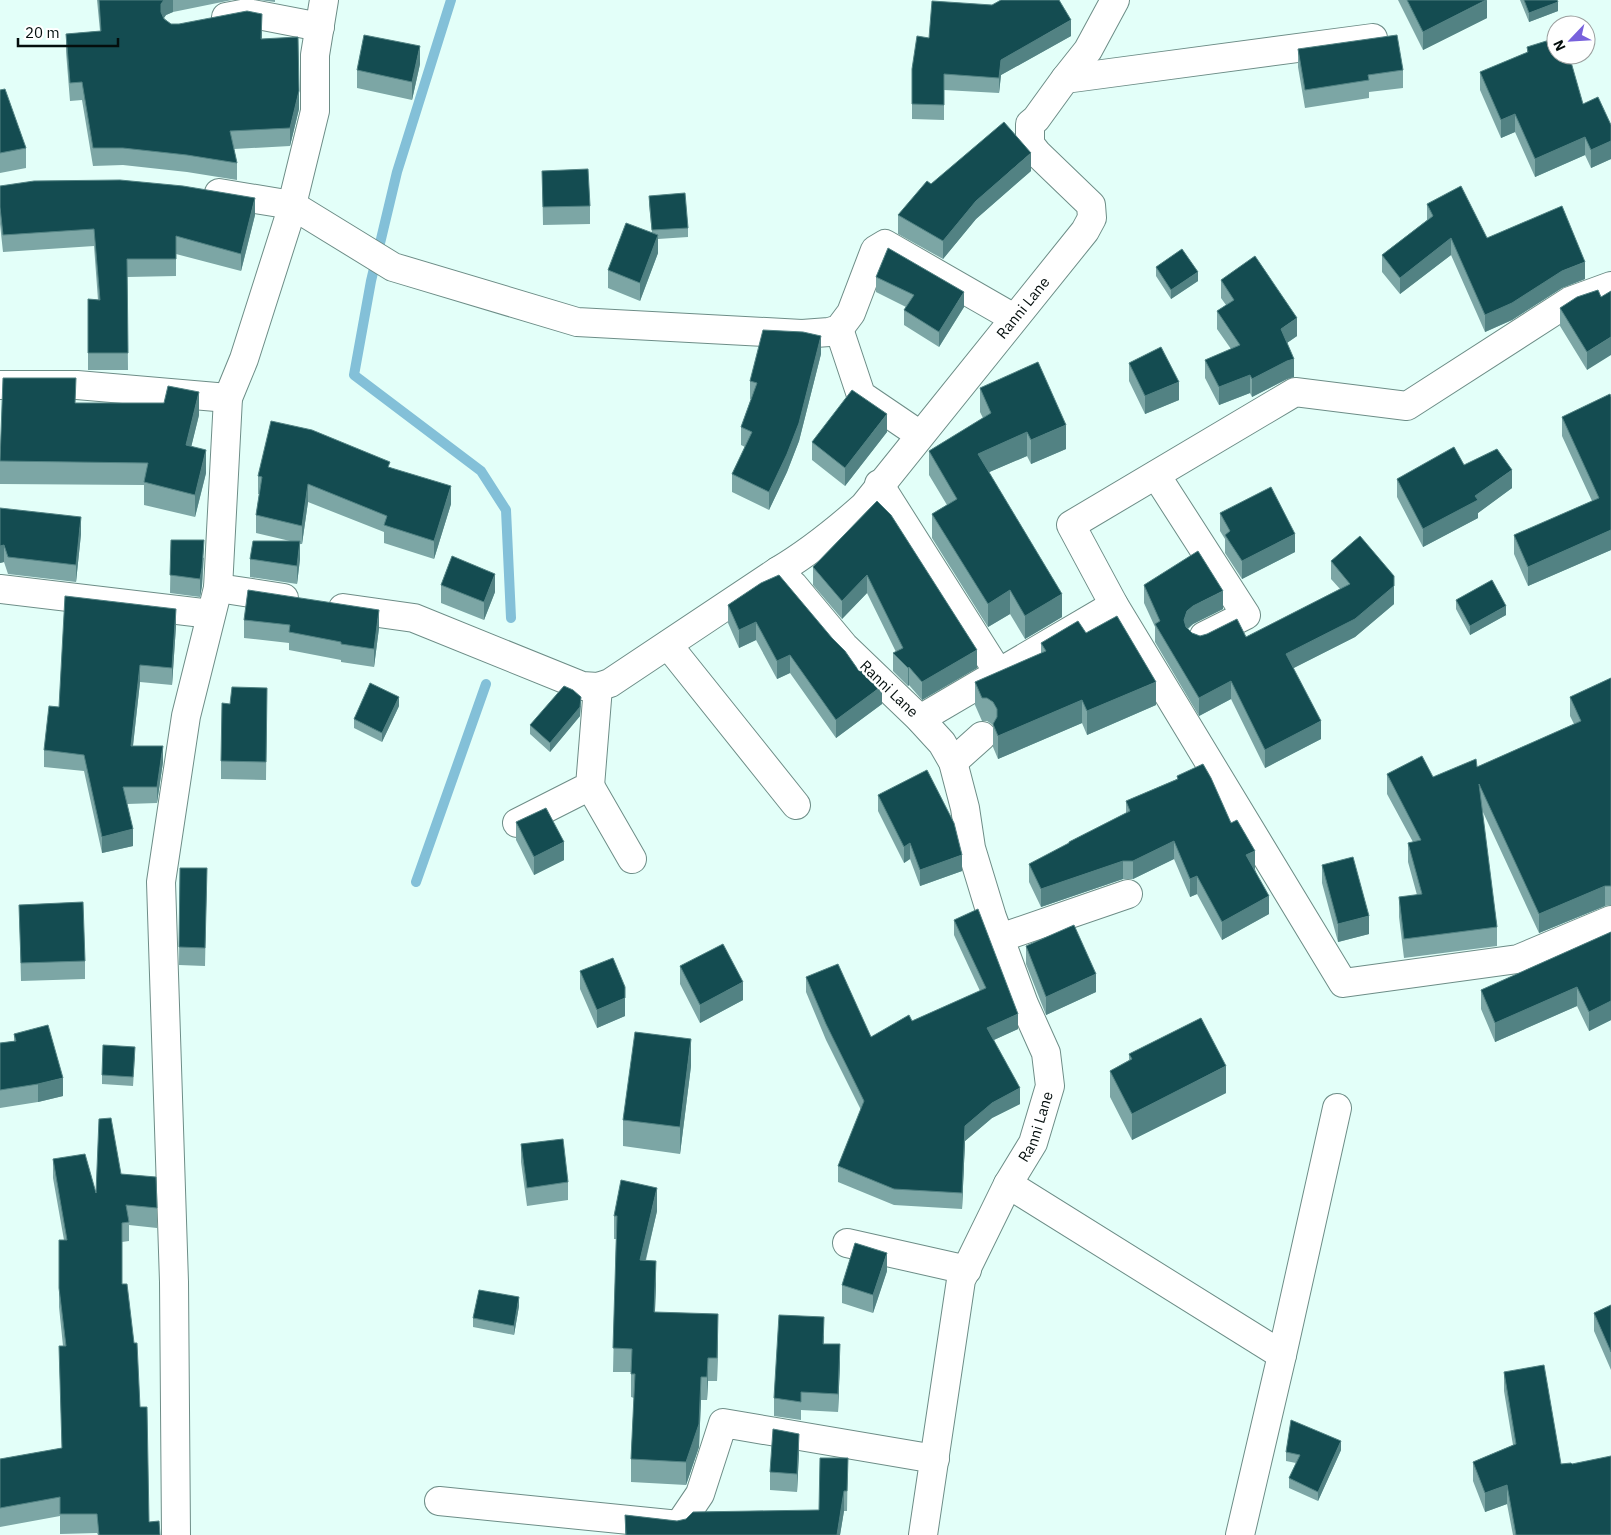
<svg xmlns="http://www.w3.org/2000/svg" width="1611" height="1535" font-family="'IBM Plex Sans',sans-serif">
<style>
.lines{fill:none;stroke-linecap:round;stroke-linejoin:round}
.stream{stroke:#83c0d8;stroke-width:10}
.minor-casing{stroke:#6d8d87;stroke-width:30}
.minor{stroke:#fff;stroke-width:28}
.wall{fill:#7ca6a5}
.shaded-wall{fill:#528283}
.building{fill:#144c51;stroke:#528283}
.labels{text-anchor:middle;stroke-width:5;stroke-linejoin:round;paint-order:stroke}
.street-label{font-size:15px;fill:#040e0d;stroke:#fff}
</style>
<rect width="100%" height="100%" fill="#e3fff9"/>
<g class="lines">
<!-- stream -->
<path class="stream" d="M 451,0 L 397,172 L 371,281 L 354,375 L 481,471 L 506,510 L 511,618
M 416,882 L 486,684"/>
<defs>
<g id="minor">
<path d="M 226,17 L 247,13 L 320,27"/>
<path d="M 1065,79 L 1373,38"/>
<path d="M 219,193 L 292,205 L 393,267 L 577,322 L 802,334 L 829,332 L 839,329 L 851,313 L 875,250 L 885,244 L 1014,318"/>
<path d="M 1611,286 L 1570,301 L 1407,406 L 1295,392 L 1071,525 L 1114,605 L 1343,983 L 1518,959 L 1611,920"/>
<path d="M 839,329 L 861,395 L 920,435"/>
<path d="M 0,385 L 77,385 L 228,398"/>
<path d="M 1156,475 L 1246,615 L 1204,636"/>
<path d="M 879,484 L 998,672"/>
<path d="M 218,588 L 284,598"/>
<path d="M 0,589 L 211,614"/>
<path d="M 343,608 L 414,618 L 582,686 L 598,687 L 610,683 L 778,571"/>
<path d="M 668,645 L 796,805"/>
<path d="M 920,719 L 1114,605"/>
<path d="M 953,762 L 982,736"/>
<path d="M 590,786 L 632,859"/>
<path d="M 517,823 L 590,786 L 598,687"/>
<path d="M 1000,938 L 1128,894"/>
<path d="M 1008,1184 L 1282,1355 L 1337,1108"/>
<path d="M 847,1243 L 967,1270"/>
<path d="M 439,1501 L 679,1525 L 700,1494 L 723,1423 L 935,1459"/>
<path d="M 176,1535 L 174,1282 L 161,882 L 186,716 L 218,588 L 228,398 L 244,359 L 288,221 L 315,111 L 315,55 L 324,0"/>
<path id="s1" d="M 923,1535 L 961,1280 L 1008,1184 L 1033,1143 L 1050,1086 L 1046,1053 L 1024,1004 L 992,917 L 971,848 L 965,808 L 953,762 L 942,743 L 920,719 L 844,646 L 794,586 L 778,571 C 810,552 837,530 864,506 L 1085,231 L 1092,218 L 1091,205 L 1037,153 L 1030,144 L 1030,124 L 1036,119 L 1065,79 L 1088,50 L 1115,0"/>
<path d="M 1240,1535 L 1282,1355"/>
</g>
</defs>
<!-- minor casing -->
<use href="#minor" class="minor-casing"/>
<!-- minor -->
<use href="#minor" class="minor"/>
</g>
<!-- wall -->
<path class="wall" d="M 97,0 L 232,0 L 173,12 L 166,15 L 164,18 L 171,24 L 262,32 L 262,39 L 299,109 L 290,146 L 234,149 L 237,163 L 237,180 L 187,172 L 123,165 L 93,166 L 82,100 L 70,101 L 66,52 L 66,34 L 100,31 Z
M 259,0 L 275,0 L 275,2 Z
M 1398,0 L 1487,0 L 1487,18 L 1423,50 Z
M 1520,0 L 1557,0 L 1558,11 L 1529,22 Z
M 1071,36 L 1001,75 L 999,93 L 944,90 L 944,120 L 912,119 L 912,69 L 929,38 Z
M 1527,47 L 1583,104 L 1611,125 L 1611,159 L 1591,168 L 1585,155 L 1535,177 L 1515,132 L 1501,138 L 1480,90 L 1480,72 L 1527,53 Z
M 1298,49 L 1403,70 L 1403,88 L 1369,92 L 1369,98 L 1305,108 L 1298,67 Z
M 420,64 L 412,100 L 357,88 L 357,70 Z
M 0,90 L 26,148 L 26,168 L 0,173 Z
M 542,171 L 590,206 L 590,224 L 543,225 Z
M 1031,171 L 976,219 L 943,259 L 898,234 L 898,215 L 931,184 Z
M 0,186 L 255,215 L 241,271 L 176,254 L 176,276 L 127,277 L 128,370 L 88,370 L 88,299 L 98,300 L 94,246 L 3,252 L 0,224 Z
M 649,196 L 688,228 L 688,237 L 658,239 L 658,253 L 640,301 L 608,288 L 608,270 L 652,233 L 649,205 Z
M 1427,204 L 1487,238 L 1585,279 L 1562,288 L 1512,320 L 1485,332 L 1451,255 L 1400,294 L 1382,272 L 1382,255 L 1427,220 Z
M 1156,267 L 1198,281 L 1171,299 L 1156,276 Z
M 876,277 L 964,307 L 939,347 L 904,325 L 904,310 L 906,307 L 876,292 Z
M 1221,280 L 1297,336 L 1287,343 L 1294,377 L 1287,379 L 1252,397 L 1250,393 L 1219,405 L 1205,378 L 1205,360 L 1231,349 L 1217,329 L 1217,311 L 1226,305 L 1221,298 Z
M 1601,297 L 1587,370 L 1560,326 L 1560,308 Z
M 821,354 L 799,441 L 787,472 L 769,510 L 732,492 L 732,474 L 745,447 L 741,445 L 741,427 L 751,399 L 750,399 L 750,381 Z
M 1129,363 L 1179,400 L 1145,414 L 1129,381 Z
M 980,388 L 1066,449 L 1031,464 L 1027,456 L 989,472 L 1062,617 L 1025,639 L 1010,614 L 988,627 L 932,538 L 932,514 L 947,505 L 929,475 L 929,451 L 983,418 L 980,412 Z
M 1611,397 L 1611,550 L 1528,586 L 1514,554 L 1514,535 L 1592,501 L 1562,436 L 1562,417 Z
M 76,403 L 199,415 L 191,447 L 206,473 L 195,517 L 144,505 L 144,485 L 0,484 L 0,447 Z
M 887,432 L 845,486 L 812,460 L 812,442 Z
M 1464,465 L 1512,488 L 1478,513 L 1478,518 L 1423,547 L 1397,497 L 1397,479 Z
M 390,467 L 451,504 L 434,559 L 384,543 L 384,532 L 308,502 L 302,544 L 300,544 L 300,559 L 297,584 L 250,577 L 250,559 L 290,541 L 256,533 L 256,515 L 259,494 L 258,494 L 258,476 Z
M 877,501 L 977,668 L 922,700 L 909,685 L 908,686 L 893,671 L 893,653 L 896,652 L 867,593 L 842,619 L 813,585 L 813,567 Z
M 0,508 L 81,534 L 76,582 L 8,574 L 4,562 L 0,563 Z
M 1220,513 L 1295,552 L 1242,579 L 1225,553 L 1225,539 L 1220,531 Z
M 171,540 L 204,558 L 202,586 L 200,597 L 170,593 Z
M 1331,561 L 1394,604 L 1355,637 L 1293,668 L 1321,739 L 1265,768 L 1231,699 L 1199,716 L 1155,642 L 1155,627 L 1144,603 L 1144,585 L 1223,609 L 1193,624 L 1188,629 L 1192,633 L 1200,636 L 1246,637 L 1340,589 L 1331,579 Z
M 441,585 L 495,592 L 484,620 L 441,603 Z
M 1456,600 L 1506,615 L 1470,635 L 1456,609 Z
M 728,605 L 859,671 L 882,704 L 836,738 L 790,673 L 777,679 L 756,640 L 739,648 L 728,623 Z
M 244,620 L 379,628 L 374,667 L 341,662 L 341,660 L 289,650 L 289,643 L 244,638 Z
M 176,626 L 172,685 L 140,682 L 133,746 L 163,762 L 157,803 L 127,804 L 133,846 L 102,853 L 84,771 L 44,767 L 44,750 L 59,707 Z
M 1086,633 L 1156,705 L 1087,735 L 1082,723 L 998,759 L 993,747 L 993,725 L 987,721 L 982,721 L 975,705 L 975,682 L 1041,654 L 1041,643 Z
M 1611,678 L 1611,905 L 1605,906 L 1539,933 L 1482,810 L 1497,927 L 1497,946 L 1404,958 L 1399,917 L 1399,897 L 1417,895 L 1408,862 L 1408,843 L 1413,842 L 1387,794 L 1387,774 L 1433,777 L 1477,767 L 1574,724 L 1570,716 L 1570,697 Z
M 267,688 L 266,780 L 221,779 L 221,761 L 230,704 Z
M 399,706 L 382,742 L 354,728 L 354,719 Z
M 581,706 L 580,716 L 550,752 L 530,734 L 530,725 Z
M 1177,776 L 1231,823 L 1255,869 L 1269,914 L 1222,940 L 1197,894 L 1190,897 L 1174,859 L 1133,879 L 1123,879 L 1041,907 L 1029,882 L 1029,864 L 1069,844 L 1069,842 L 1126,813 L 1126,801 L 1177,779 Z
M 878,795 L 962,871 L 920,886 L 910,859 L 904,863 L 878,811 Z
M 516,822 L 564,860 L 534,875 L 516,840 Z
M 1322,865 L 1369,934 L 1338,942 L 1322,883 Z
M 180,868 L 207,868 L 205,966 L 179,965 Z
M 19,905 L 85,961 L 85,979 L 21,981 Z
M 954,920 L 1018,1029 L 994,1040 L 1020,1104 L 992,1118 L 965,1141 L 962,1209 L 894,1205 L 838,1182 L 838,1166 L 861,1110 L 826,1040 L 806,992 L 806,977 L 871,1037 L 912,1021 L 980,991 L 954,935 Z
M 1611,932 L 1611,1020 L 1589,1031 L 1577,1006 L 1495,1042 L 1481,1009 L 1481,990 Z
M 1026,946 L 1096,992 L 1046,1015 L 1026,964 Z
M 680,966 L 743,1000 L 700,1023 L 680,984 Z
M 580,971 L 625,1016 L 597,1028 L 580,989 Z
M 14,1034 L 63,1096 L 38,1102 L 0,1108 L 0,1043 L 14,1041 Z
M 1129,1054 L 1226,1093 L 1132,1140 L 1110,1097 L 1110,1071 L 1129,1060 Z
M 135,1056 L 133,1086 L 102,1084 L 102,1075 Z
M 691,1066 L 680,1154 L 623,1146 L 623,1120 Z
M 521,1144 L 568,1182 L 568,1200 L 527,1206 L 521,1162 Z
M 53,1159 L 96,1193 L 121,1174 L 157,1208 L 157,1228 L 129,1225 L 129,1241 L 122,1242 L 122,1284 L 140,1407 L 149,1522 L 160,1535 L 98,1535 L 97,1533 L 60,1534 L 60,1516 L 0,1527 L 0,1459 L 62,1448 L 59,1346 L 63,1346 L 59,1307 L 59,1288 L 64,1240 L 53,1178 Z
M 657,1211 L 646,1260 L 656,1284 L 655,1312 L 718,1337 L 717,1381 L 708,1381 L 707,1400 L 701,1400 L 699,1447 L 686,1485 L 631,1482 L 631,1459 L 634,1398 L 631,1397 L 631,1372 L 613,1372 L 616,1239 L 614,1239 L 614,1216 Z
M 887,1271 L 873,1313 L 842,1303 L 842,1285 Z
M 1611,1305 L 1611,1370 L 1594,1331 L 1594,1313 Z
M 519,1306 L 514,1335 L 473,1327 L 473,1318 Z
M 824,1335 L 824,1344 L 840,1362 L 838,1412 L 801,1410 L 801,1420 L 774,1416 L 774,1398 Z
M 1504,1372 L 1561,1464 L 1611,1535 L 1513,1535 L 1507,1504 L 1485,1512 L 1473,1481 L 1473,1462 L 1513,1445 L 1504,1391 Z
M 1341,1450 L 1318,1501 L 1289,1488 L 1289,1478 L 1296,1463 L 1286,1461 L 1286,1452 Z
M 799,1452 L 797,1492 L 770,1490 L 770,1472 Z
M 848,1458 L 847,1511 L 844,1511 L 840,1535 L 625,1535 L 625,1515 L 677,1521 L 819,1510 Z"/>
<!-- shaded-wall -->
<path class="shaded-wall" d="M 164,0 L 173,0 L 173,12 L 166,15 L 161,22 L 161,4 Z
M 1487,0 L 1487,18 L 1423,50 L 1423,32 Z
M 1558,2 L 1558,11 L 1529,22 L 1529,13 Z
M 262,14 L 262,32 L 261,57 L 261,39 Z
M 1071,20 L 1071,36 L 1001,75 L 999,93 L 999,78 L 1001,60 Z
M 420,46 L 420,64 L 412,100 L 412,82 Z
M 299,91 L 299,109 L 290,146 L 290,128 Z
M 1515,114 L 1515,132 L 1501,138 L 1501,120 Z
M 1585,137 L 1585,155 L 1535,177 L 1535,159 Z
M 1611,141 L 1611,159 L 1591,168 L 1591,150 Z
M 1031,153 L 1031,171 L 976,219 L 943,259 L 943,241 L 976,201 Z
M 255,198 L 255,215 L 241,271 L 241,254 Z
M 658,235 L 658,253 L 640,301 L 640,283 Z
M 1451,238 L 1451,255 L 1400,294 L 1400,278 Z
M 1585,262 L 1585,279 L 1562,288 L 1512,320 L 1485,332 L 1485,315 L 1562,271 Z
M 1198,272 L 1198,281 L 1171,299 L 1171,290 Z
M 964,292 L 964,307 L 939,347 L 939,332 Z
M 1297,318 L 1297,336 L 1281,347 L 1281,329 Z
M 821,336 L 821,354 L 799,441 L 787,472 L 769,510 L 769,492 Z
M 1611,337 L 1611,355 L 1587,370 L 1587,352 Z
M 1294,359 L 1294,377 L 1287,379 L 1252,397 L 1252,379 L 1287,361 Z
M 1250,375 L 1250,393 L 1219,405 L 1219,387 Z
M 1179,382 L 1179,400 L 1145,414 L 1145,396 Z
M 199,392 L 199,415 L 186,468 L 186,445 Z
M 887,414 L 887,432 L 845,486 L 845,468 Z
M 1066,425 L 1066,449 L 1031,464 L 1031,440 Z
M 1027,432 L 1027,456 L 978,477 L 978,454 Z
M 206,450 L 206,473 L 195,517 L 195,495 Z
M 1512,470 L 1512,488 L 1478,513 L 1478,518 L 1423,547 L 1423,529 L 1475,496 Z
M 308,484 L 308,502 L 302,544 L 302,526 Z
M 451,486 L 451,504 L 434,559 L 434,541 Z
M 81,517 L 81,534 L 76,582 L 76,565 Z
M 1611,530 L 1611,550 L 1528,586 L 1528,567 Z
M 1295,534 L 1295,552 L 1242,579 L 1242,561 Z
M 204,540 L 202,586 L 200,597 L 200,579 Z
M 300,541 L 300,559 L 297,584 L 297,566 Z
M 4,545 L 4,562 L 0,563 L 0,546 Z
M 495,574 L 495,592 L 484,620 L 484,602 Z
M 867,575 L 867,593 L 842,619 L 842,601 Z
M 1394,586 L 1394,604 L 1355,637 L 1286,672 L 1286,654 Z
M 1010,590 L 1010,614 L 988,627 L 988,604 Z
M 1223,591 L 1223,609 L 1193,624 L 1187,629 L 1184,638 L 1184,620 L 1187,611 L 1193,606 Z
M 1062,594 L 1062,617 L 1025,639 L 1025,616 Z
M 1506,606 L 1506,615 L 1470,635 L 1470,626 Z
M 176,609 L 176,626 L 172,685 L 172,668 Z
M 379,610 L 379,628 L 374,667 L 374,649 Z
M 756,622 L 756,640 L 739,648 L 739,630 Z
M 977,650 L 977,668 L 922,700 L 922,682 Z
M 790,655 L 790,673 L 777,679 L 777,661 Z
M 140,665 L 140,682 L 131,763 L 131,746 Z
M 909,667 L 909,685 L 908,686 L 908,668 Z
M 1231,681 L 1231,699 L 1199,716 L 1199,698 Z
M 1156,682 L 1156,705 L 1087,735 L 1087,711 Z
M 882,686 L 882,704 L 836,738 L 836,720 Z
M 399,697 L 399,706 L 382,742 L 382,733 Z
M 581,697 L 580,716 L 550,752 L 550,743 Z
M 1082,700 L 1082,723 L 998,759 L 998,736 Z
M 1321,721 L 1321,739 L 1265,768 L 1265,750 Z
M 163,746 L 163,762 L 157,803 L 157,787 Z
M 133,829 L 133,846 L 102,853 L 102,837 Z
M 1174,841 L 1174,859 L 1133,879 L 1133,861 Z
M 564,842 L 564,860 L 534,875 L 534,857 Z
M 910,843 L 910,859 L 904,863 L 904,847 Z
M 1255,851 L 1255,869 L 1246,873 L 1246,855 Z
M 962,855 L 962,871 L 920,886 L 920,870 Z
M 1123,861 L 1123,879 L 1041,907 L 1041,889 Z
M 1197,876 L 1197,894 L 1190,897 L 1190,879 Z
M 1605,886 L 1605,906 L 1539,933 L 1539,914 Z
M 1269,896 L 1269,914 L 1222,940 L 1222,922 Z
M 1369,916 L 1369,934 L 1338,942 L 1338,924 Z
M 1096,974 L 1096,992 L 1046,1015 L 1046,997 Z
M 743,982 L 743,1000 L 700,1023 L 700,1005 Z
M 1577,987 L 1577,1006 L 1495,1042 L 1495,1023 Z
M 625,998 L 625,1016 L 597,1028 L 597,1010 Z
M 1611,1001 L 1611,1020 L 1589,1031 L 1589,1012 Z
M 1018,1014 L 1018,1029 L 987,1043 L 987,1028 Z
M 691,1039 L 691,1066 L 680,1154 L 680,1127 Z
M 1226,1066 L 1226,1093 L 1132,1140 L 1132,1114 Z
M 63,1078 L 63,1096 L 38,1102 L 38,1084 Z
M 1020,1088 L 1020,1104 L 992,1118 L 965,1141 L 962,1209 L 962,1193 L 965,1126 L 992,1103 Z
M 657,1188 L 657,1211 L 640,1283 L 640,1260 Z
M 887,1253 L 887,1271 L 873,1313 L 873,1295 Z
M 656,1261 L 656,1284 L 654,1335 L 654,1312 Z
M 519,1297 L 519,1306 L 514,1335 L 514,1326 Z
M 718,1314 L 718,1337 L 717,1381 L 717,1358 Z
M 840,1344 L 840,1362 L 838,1412 L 838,1394 Z
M 708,1358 L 708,1381 L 707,1400 L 707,1377 Z
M 701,1377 L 701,1400 L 699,1447 L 686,1485 L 686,1462 Z
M 799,1434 L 799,1452 L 797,1492 L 797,1474 Z
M 1341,1441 L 1341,1450 L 1318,1501 L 1318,1492 Z
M 1507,1485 L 1507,1504 L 1485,1512 L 1485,1493 Z
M 844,1491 L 844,1511 L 840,1535 L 837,1535 Z"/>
<!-- building -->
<path class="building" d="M 99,0 L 164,0 L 161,4 L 161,12 L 164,19 L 171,24 L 179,24 L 247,11 L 262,14 L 261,39 L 298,37 L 299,91 L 290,128 L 230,131 L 237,163 L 187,155 L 123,148 L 93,148 L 82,82 L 70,83 L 66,34 L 101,31 Z
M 1001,0 L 1059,0 L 1071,20 L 1001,60 L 999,78 L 944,74 L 944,105 L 912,104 L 912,69 L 917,36 L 929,38 L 932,1 L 992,5 Z
M 1407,0 L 1486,0 L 1423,32 Z
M 1524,0 L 1557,0 L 1558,2 L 1529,13 Z
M 364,35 L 420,46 L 412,82 L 357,70 Z
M 1397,35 L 1403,70 L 1368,75 L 1369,80 L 1305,90 L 1298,49 Z
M 1556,38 L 1556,55 L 1569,55 L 1583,104 L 1598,97 L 1611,125 L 1611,141 L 1591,150 L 1585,137 L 1535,159 L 1515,114 L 1501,120 L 1480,72 L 1528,52 L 1527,47 Z
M 5,89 L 26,148 L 0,153 L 0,90 Z
M 1004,122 L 1031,153 L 976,201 L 943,241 L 898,215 L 927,181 L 931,184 Z
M 588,169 L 590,206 L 543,207 L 542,171 Z
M 120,180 L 183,186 L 255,198 L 241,254 L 176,236 L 176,259 L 127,259 L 128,353 L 88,353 L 88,299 L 100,300 L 94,229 L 3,235 L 0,207 L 0,186 L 34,181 Z
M 1461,186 L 1487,238 L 1562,206 L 1585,262 L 1562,271 L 1512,303 L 1485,315 L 1451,238 L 1400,278 L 1382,255 L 1433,216 L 1427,204 Z
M 685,193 L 688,228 L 652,230 L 649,196 Z
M 626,223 L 658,235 L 640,283 L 608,270 Z
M 888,248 L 964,292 L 939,332 L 904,310 L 914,295 L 876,277 Z
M 1182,249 L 1198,272 L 1171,290 L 1156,267 Z
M 1255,256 L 1297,318 L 1281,329 L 1294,359 L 1287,361 L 1252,379 L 1250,375 L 1219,387 L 1205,360 L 1240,345 L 1217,311 L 1234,300 L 1221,280 Z
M 1598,290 L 1601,297 L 1611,291 L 1611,337 L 1587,352 L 1560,308 L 1577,297 Z
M 763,330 L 803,332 L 821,336 L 799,423 L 787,454 L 769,492 L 732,474 L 752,432 L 741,427 L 757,383 L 750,381 Z
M 1161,347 L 1179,382 L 1145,396 L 1129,363 Z
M 1038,362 L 1066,425 L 1031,440 L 1027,432 L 978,454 L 1062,594 L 1025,616 L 1010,590 L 988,604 L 932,514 L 957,499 L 929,451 L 991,413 L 980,388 Z
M 3,378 L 76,378 L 75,403 L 164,403 L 168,386 L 199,392 L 186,445 L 206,450 L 195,495 L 144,482 L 148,463 L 0,461 Z
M 852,390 L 887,414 L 845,468 L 812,442 Z
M 1610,394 L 1611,397 L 1611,530 L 1528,567 L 1514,535 L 1599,498 L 1562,417 Z
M 271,421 L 312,430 L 390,462 L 388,467 L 451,486 L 434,541 L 384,525 L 387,516 L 308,484 L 302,526 L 256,515 L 262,477 L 258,476 Z
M 1454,447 L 1464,465 L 1497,449 L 1512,470 L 1475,496 L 1478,500 L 1423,529 L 1397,479 Z
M 1271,487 L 1295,534 L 1242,561 L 1225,535 L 1230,531 L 1220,513 Z
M 877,501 L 891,515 L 977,650 L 922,682 L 909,667 L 908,668 L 893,653 L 903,648 L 867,575 L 842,601 L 813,567 Z
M 0,508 L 81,517 L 76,565 L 8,557 L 4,545 L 0,546 Z
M 1360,536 L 1394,576 L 1394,586 L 1355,619 L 1286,654 L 1321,721 L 1265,750 L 1231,681 L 1199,698 L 1155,624 L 1160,621 L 1144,585 L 1198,551 L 1223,591 L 1193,606 L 1187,611 L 1184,620 L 1186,627 L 1192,633 L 1200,636 L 1207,634 L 1237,619 L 1246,637 L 1350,584 L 1331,561 Z
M 171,540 L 204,540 L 202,568 L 200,579 L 170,575 Z
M 253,541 L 300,541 L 297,566 L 250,559 Z
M 452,556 L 495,574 L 484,602 L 441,585 Z
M 779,575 L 832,638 L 845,651 L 859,671 L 864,668 L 882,686 L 836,720 L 790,655 L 777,661 L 756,622 L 739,630 L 728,605 L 761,583 Z
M 1492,580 L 1506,606 L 1470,626 L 1456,600 Z
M 248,590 L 379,610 L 374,649 L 341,644 L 341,642 L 289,632 L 290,625 L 244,620 Z
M 65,596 L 176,609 L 172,668 L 140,665 L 131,746 L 163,746 L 157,787 L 123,787 L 133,829 L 102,837 L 84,755 L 44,750 L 49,706 L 59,707 Z
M 1117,616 L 1156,682 L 1087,711 L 1082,700 L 998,736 L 993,724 L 997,717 L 997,709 L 993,702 L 987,698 L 982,698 L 975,682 L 1046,651 L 1041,643 L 1078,621 L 1086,633 Z
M 1611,678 L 1611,886 L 1605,886 L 1539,914 L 1479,784 L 1497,927 L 1404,939 L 1399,897 L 1422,894 L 1408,843 L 1421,840 L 1387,774 L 1422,756 L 1433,777 L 1476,759 L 1477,767 L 1581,721 L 1570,697 Z
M 370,683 L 399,697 L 382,733 L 354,719 Z
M 564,686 L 573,690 L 581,697 L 580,707 L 550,743 L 530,725 Z
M 232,687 L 267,688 L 266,762 L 221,761 L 222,703 L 230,704 Z
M 1203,764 L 1211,778 L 1231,823 L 1237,820 L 1255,851 L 1246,855 L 1269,896 L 1222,922 L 1197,876 L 1190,879 L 1174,841 L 1133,861 L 1123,861 L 1041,889 L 1029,864 L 1069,843 L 1069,842 L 1130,811 L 1126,801 L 1178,779 L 1177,776 Z
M 927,770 L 954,823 L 962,855 L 920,870 L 910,843 L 904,847 L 878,795 Z
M 546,808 L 564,842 L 534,857 L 516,822 Z
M 1353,857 L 1369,916 L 1338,924 L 1322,865 Z
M 180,868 L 207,868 L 205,948 L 179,947 Z
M 83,902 L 85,961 L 21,963 L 19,905 Z
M 978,909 L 1018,1014 L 987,1028 L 1020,1088 L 992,1103 L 965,1126 L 962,1193 L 894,1189 L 838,1166 L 864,1101 L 826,1024 L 806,977 L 838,964 L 871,1037 L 909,1015 L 912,1021 L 986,988 L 954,920 Z
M 1074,925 L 1096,974 L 1046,997 L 1026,946 Z
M 1611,932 L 1611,1001 L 1589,1012 L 1577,987 L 1495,1023 L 1481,990 Z
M 723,944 L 743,982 L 700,1005 L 680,966 Z
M 613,958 L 625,987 L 625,998 L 597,1010 L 580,971 Z
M 1201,1018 L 1226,1066 L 1132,1114 L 1110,1071 L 1132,1059 L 1129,1054 Z
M 48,1025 L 63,1078 L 38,1084 L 0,1090 L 0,1043 L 16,1041 L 14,1034 Z
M 635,1032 L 691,1039 L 680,1127 L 623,1120 Z
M 103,1045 L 135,1047 L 133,1077 L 102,1075 Z
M 111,1118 L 121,1174 L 156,1177 L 157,1208 L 126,1205 L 129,1222 L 122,1223 L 122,1284 L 127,1284 L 134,1343 L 137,1343 L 140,1407 L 147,1407 L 149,1522 L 159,1521 L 160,1535 L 99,1535 L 97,1514 L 60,1514 L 60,1497 L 0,1508 L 0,1459 L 62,1448 L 59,1346 L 66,1346 L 59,1288 L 59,1240 L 67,1240 L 53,1159 L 85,1154 L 96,1193 L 99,1119 Z
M 563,1139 L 568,1182 L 527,1188 L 521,1144 Z
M 621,1180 L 657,1188 L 640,1260 L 656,1261 L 654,1312 L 718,1314 L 717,1358 L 708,1358 L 707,1377 L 701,1377 L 699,1424 L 686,1462 L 631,1459 L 635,1374 L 631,1374 L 632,1349 L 613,1348 L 617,1216 L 614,1216 Z
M 855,1243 L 887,1253 L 873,1295 L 842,1285 Z
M 479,1290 L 519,1297 L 514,1326 L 473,1318 Z
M 1611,1305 L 1611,1352 L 1594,1313 Z
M 779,1315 L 824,1317 L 823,1344 L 840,1344 L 838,1394 L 801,1392 L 801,1402 L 774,1398 Z
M 1544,1365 L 1561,1464 L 1571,1463 L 1572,1464 L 1611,1456 L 1611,1535 L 1516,1535 L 1507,1485 L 1485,1493 L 1473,1462 L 1516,1444 L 1504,1372 Z
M 1291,1420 L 1341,1441 L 1318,1492 L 1289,1478 L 1300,1455 L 1286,1452 Z
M 773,1429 L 799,1434 L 797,1474 L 770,1472 Z
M 820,1458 L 848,1458 L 847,1491 L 844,1491 L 837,1535 L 626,1535 L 625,1515 L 677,1521 L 686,1519 L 693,1512 L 819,1510 Z"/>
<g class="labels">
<!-- street labels -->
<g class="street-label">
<text dy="5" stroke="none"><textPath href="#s1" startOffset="1434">Ranni Lane</textPath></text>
<text transform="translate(889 689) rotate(44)" y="5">Ranni Lane</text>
<text dy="5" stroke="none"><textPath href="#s1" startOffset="429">Ranni Lane</textPath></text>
</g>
</g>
<!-- north arrow -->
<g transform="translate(1571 40) rotate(245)"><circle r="24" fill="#ffffff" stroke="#9b9f9e"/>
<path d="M0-4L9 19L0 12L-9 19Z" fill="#7761dc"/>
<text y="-8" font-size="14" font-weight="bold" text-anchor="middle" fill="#040e0d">N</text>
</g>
<!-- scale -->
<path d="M18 38v8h100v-8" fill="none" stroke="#040e0d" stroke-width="2.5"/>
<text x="25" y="38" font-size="15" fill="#040e0d" stroke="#ffffff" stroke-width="4" paint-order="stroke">20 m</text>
</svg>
